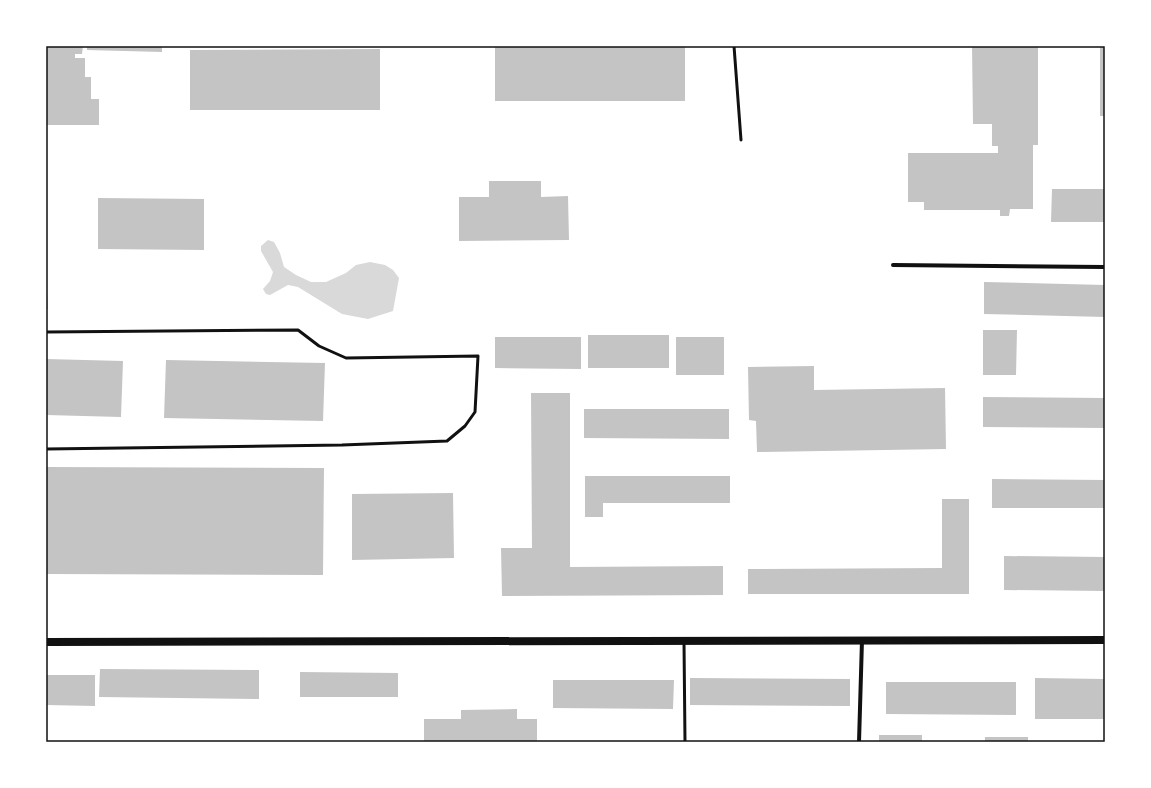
<svg xmlns="http://www.w3.org/2000/svg" width="1151" height="788" font-family="'Exo 2',sans-serif">
<style>
.water{fill:#d9d9d9}
.building{fill:#c4c4c4}
.lines{fill:none;stroke-linecap:round;stroke-linejoin:round}
.service{stroke:#111;stroke-width:3}
.minor{stroke:#111;stroke-width:4}
.secondary{stroke:#111;stroke-width:8}
.neatline{fill:none;stroke:#111;stroke-width:1.5}
</style>
<rect width="100%" height="100%" fill="#fff"/>
<!-- water -->
<path class="water" d="M 268,240 L 274,242 L 280,253 L 284,267 L 296,275 L 311,282 L 326,282 L 346,273 L 356,265 L 370,262 L 385,265 L 393,270 L 399,278 L 393,311 L 368,319 L 342,314 L 298,287 L 288,285 L 270,295 L 266,294 L 263,289 L 270,281 L 273,272 L 261,251 L 261,246 Z"/>
<!-- building -->
<path class="building" d="M 46,46 L 83,46 L 82,54 L 75,54 L 75,58 L 85,58 L 85,77 L 91,77 L 91,99 L 99,99 L 99,125 L 46,125 Z
M 87,46 L 162,46 L 162,52 L 87,50 Z
M 495,46 L 685,46 L 685,101 L 495,101 Z
M 972,46 L 1038,46 L 1038,145 L 1033,145 L 1033,209 L 1010,209 L 1009,216 L 1000,216 L 1000,210 L 924,210 L 924,202 L 908,202 L 908,153 L 998,153 L 998,146 L 992,146 L 992,124 L 973,124 Z
M 1100,46 L 1105,46 L 1105,116 L 1100,116 Z
M 380,49 L 380,110 L 190,110 L 190,50 Z
M 489,181 L 541,181 L 541,197 L 568,196 L 569,240 L 459,241 L 459,197 L 489,197 Z
M 1052,189 L 1105,189 L 1105,222 L 1051,222 Z
M 98,198 L 204,199 L 204,250 L 98,249 Z
M 984,282 L 1105,285 L 1105,317 L 984,314 Z
M 46,291 L 47,291 L 48,309 L 46,309 Z
M 983,330 L 1017,330 L 1016,375 L 983,375 Z
M 588,335 L 669,335 L 669,368 L 588,368 Z
M 495,337 L 581,337 L 581,369 L 495,368 Z
M 676,337 L 724,337 L 724,375 L 676,375 Z
M 46,359 L 123,361 L 121,417 L 46,415 Z
M 166,360 L 325,363 L 323,421 L 164,418 Z
M 814,366 L 814,390 L 945,388 L 946,449 L 757,452 L 756,421 L 749,420 L 748,367 Z
M 531,393 L 570,393 L 570,567 L 723,566 L 723,595 L 502,596 L 501,548 L 532,548 Z
M 983,397 L 1105,398 L 1105,428 L 983,427 Z
M 584,409 L 729,409 L 729,439 L 584,438 Z
M 46,467 L 324,468 L 323,575 L 46,574 Z
M 585,476 L 730,476 L 730,503 L 603,503 L 603,517 L 585,517 Z
M 992,479 L 1105,480 L 1105,508 L 992,508 Z
M 453,493 L 454,558 L 352,560 L 352,494 Z
M 942,499 L 969,499 L 969,594 L 748,594 L 748,569 L 942,568 Z
M 1004,556 L 1105,557 L 1105,591 L 1004,590 Z
M 100,669 L 259,670 L 259,699 L 99,697 Z
M 300,672 L 398,673 L 398,697 L 300,697 Z
M 46,675 L 95,675 L 95,706 L 46,705 Z
M 690,678 L 850,679 L 850,706 L 690,705 Z
M 1035,678 L 1105,679 L 1105,719 L 1035,719 Z
M 553,680 L 674,680 L 673,709 L 553,708 Z
M 886,682 L 1016,682 L 1016,715 L 886,714 Z
M 517,709 L 517,719 L 537,719 L 537,742 L 424,742 L 424,719 L 461,719 L 461,710 Z
M 879,735 L 922,735 L 922,742 L 879,742 Z
M 985,737 L 1028,737 L 1028,742 L 985,742 Z"/>
<g class="lines">
<!-- service -->
<path class="service" d="M 734,46 L 741,140
M 46,332 L 298,330 L 319,346 L 346,358 L 478,356 L 475,412 L 465,426 L 447,441 L 342,445 L 46,449
M 684,642 L 685,742"/>
<!-- minor -->
<path class="minor" d="M 893,265 L 1105,267
M 859,742 L 862,640"/>
<!-- secondary -->
<path class="secondary" d="M 46,642 L 1105,640"/>
</g>
<!-- border -->
<rect width="1151" height="788" fill="none" stroke="#ffffff" stroke-width="94"/>
<rect x="47" y="47" width="1057" height="694" class="neatline"/>
</svg>
